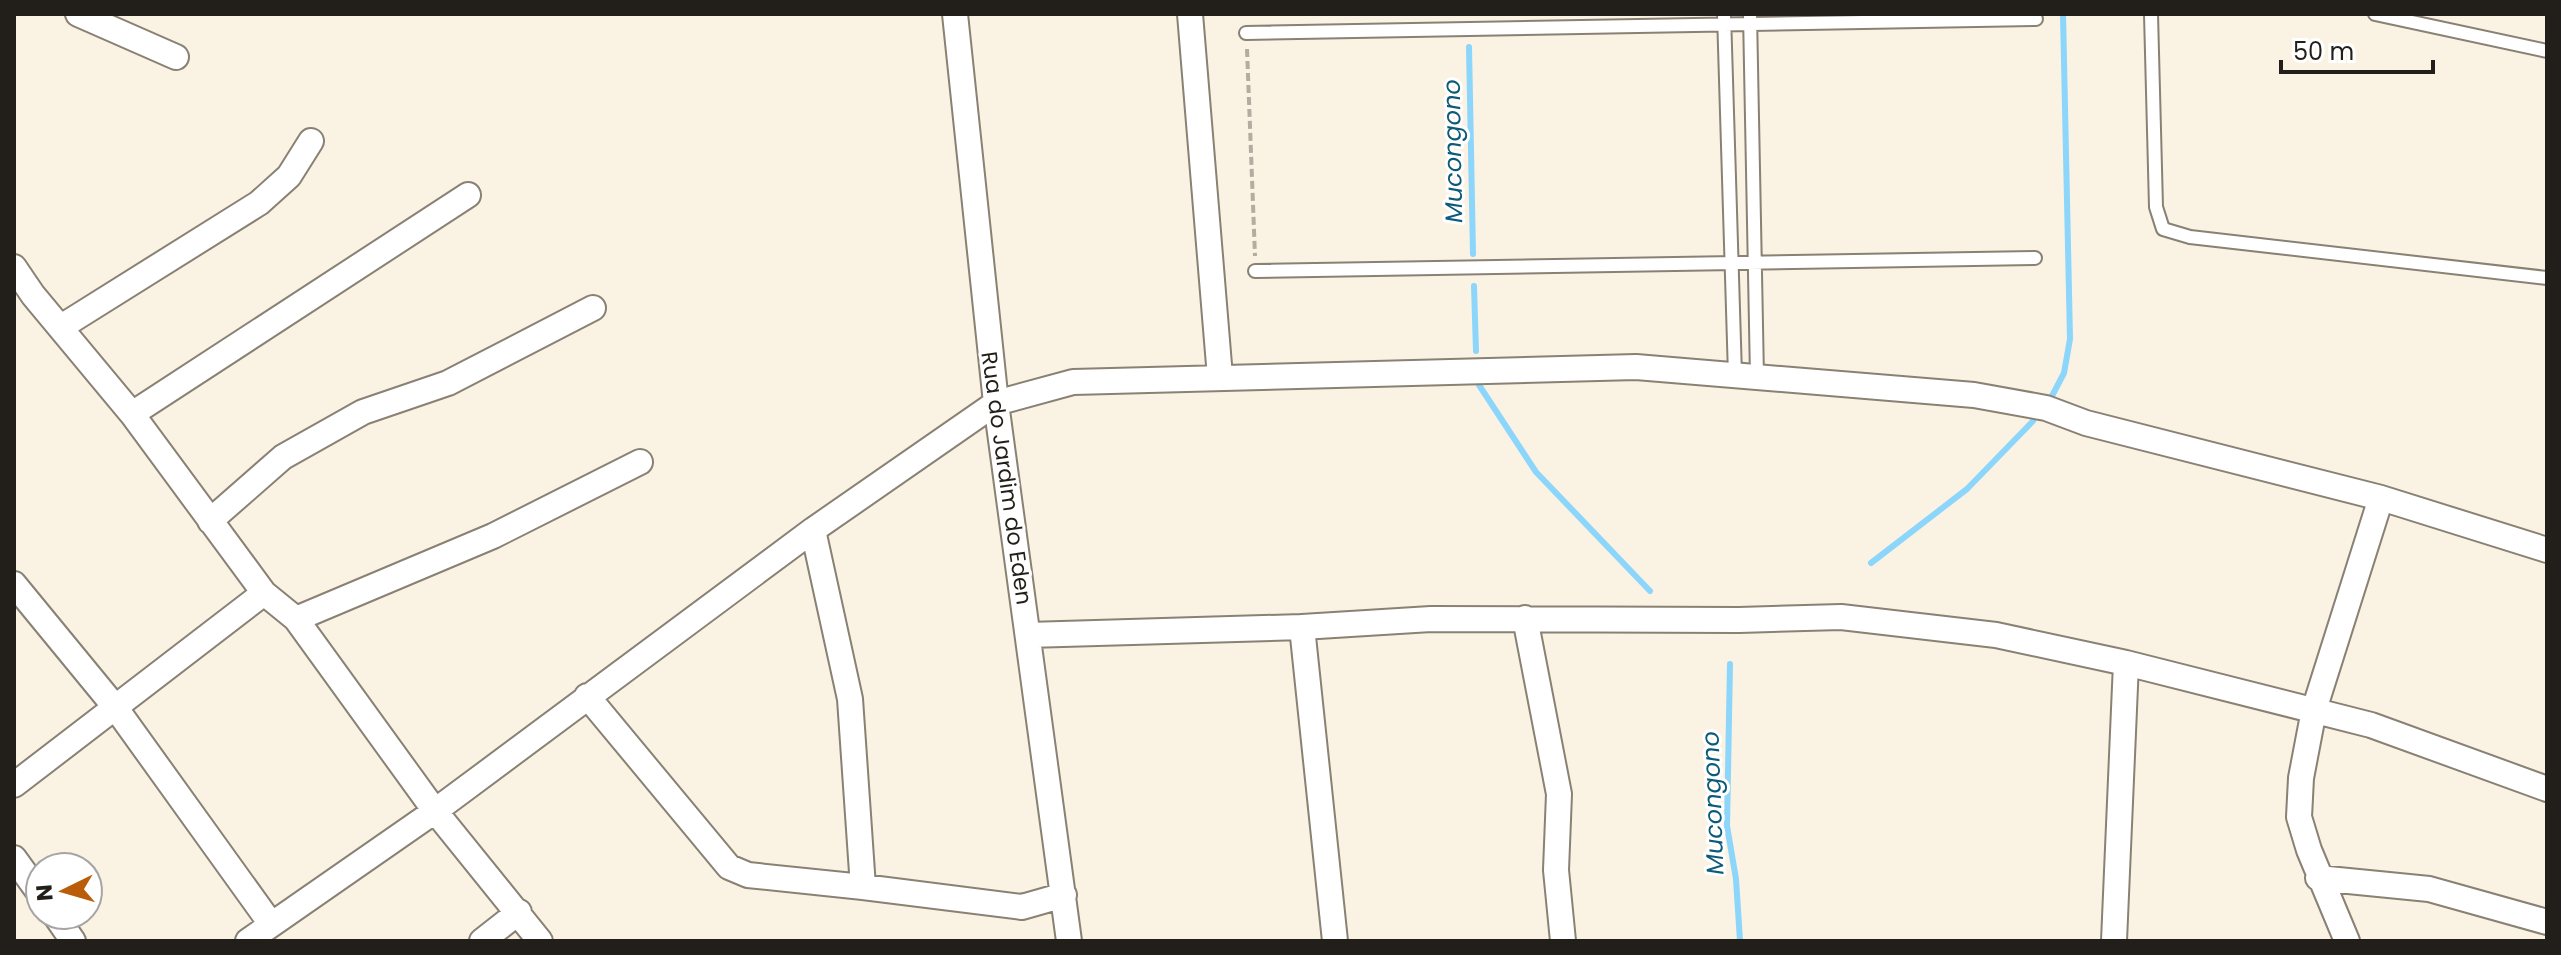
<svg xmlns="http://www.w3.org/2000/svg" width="2561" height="955" font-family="Poppins,sans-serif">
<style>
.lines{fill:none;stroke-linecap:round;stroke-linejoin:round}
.stream{stroke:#8cd5fb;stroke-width:6}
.service-casing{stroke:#888174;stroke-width:16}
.minor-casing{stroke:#888174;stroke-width:28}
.path{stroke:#b3aca1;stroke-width:4;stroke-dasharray:8 4;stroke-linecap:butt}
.service{stroke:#fff;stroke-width:12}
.minor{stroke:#fff;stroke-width:24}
.labels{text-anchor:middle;stroke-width:6;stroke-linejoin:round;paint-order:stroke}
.street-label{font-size:22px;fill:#221f1a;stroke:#fff}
.water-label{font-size:24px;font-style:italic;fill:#0c5a7a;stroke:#fff}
</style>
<rect width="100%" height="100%" fill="#faf2e3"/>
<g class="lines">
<!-- stream -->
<path class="stream" d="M 1469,47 L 1473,254
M 1474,286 L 1476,351
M 1479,385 L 1536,472 L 1650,591
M 2052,396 L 2064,373 L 2070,339 L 2063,14
M 1871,563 L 1967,489 L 2033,421
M 1730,664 L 1727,826 L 1736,879 L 1740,941"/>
<defs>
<path id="service" d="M 1724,14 L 1735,375
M 1750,14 L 1757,377
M 2151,14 L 2156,207 L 2163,229 L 2190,237 L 2547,278
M 2375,14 L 2547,51
M 1246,33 L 2036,19
M 1255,271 L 2035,258"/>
<path id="minor" d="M 78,14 L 176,57
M 955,14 L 996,403 L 1069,941
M 1190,14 L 1220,377
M 14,267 L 33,295 L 132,414 L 264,593 L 296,619 L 435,811 L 540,941
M 61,327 L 259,203 L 289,176 L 311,141
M 132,414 L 468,195
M 210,521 L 283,457 L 363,412 L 448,383 L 593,308
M 14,584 L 115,707 L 271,924
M 1525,618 L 1559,794 L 1556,870 L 1563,941
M 296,619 L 493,536 L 640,462
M 1302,627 L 1335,941
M 1028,635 L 1302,627 L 1431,619 L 1739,620 L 1841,617 L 1996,635 L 2126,663 L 2371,725 L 2547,789
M 587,696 L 729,867 L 748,875 L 863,887 L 850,699 L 813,530
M 14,785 L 264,593
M 14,858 L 40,894
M 2318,878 L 2429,889 L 2547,922
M 863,887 L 1022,907 L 1064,895
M 55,915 L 73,941
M 248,941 L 435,811 L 813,530 L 996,403 L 1073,382 L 1636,367 L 1974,395 L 2046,408 L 2086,423 L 2381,498 L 2547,550
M 482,941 L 519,912
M 2114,941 L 2126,663
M 2347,941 L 2309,850 L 2299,817 L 2301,778 L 2314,710 L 2381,498"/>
</defs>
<!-- service casing -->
<use href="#service" class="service-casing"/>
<!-- minor casing -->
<use href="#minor" class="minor-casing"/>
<!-- path -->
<path class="path" d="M 1247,49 L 1255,256"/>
<!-- service -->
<use href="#service" class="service"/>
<!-- minor -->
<use href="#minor" class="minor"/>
</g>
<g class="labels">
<!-- street labels -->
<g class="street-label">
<text transform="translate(1007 478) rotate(82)" y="8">Rua do Jardim do Eden</text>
</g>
<!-- water labels -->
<g class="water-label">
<text transform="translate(1453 151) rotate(-91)" y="8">Mucongono</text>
<text transform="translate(1713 803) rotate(-92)" y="8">Mucongono</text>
</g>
</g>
<!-- border -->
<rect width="2561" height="955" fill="none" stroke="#221f1a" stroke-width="32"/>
<!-- north arrow -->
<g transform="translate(64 891) rotate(265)"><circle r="38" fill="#ffffff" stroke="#a7a5a3" stroke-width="2"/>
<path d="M0-6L14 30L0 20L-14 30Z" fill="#ba5d0a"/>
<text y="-12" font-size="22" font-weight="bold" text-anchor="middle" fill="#221f1a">N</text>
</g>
<!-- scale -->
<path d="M2281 60v12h152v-12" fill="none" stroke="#221f1a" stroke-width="4"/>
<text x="2293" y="60" font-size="24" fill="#221f1a" stroke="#ffffff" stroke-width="6" paint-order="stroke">50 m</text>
</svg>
